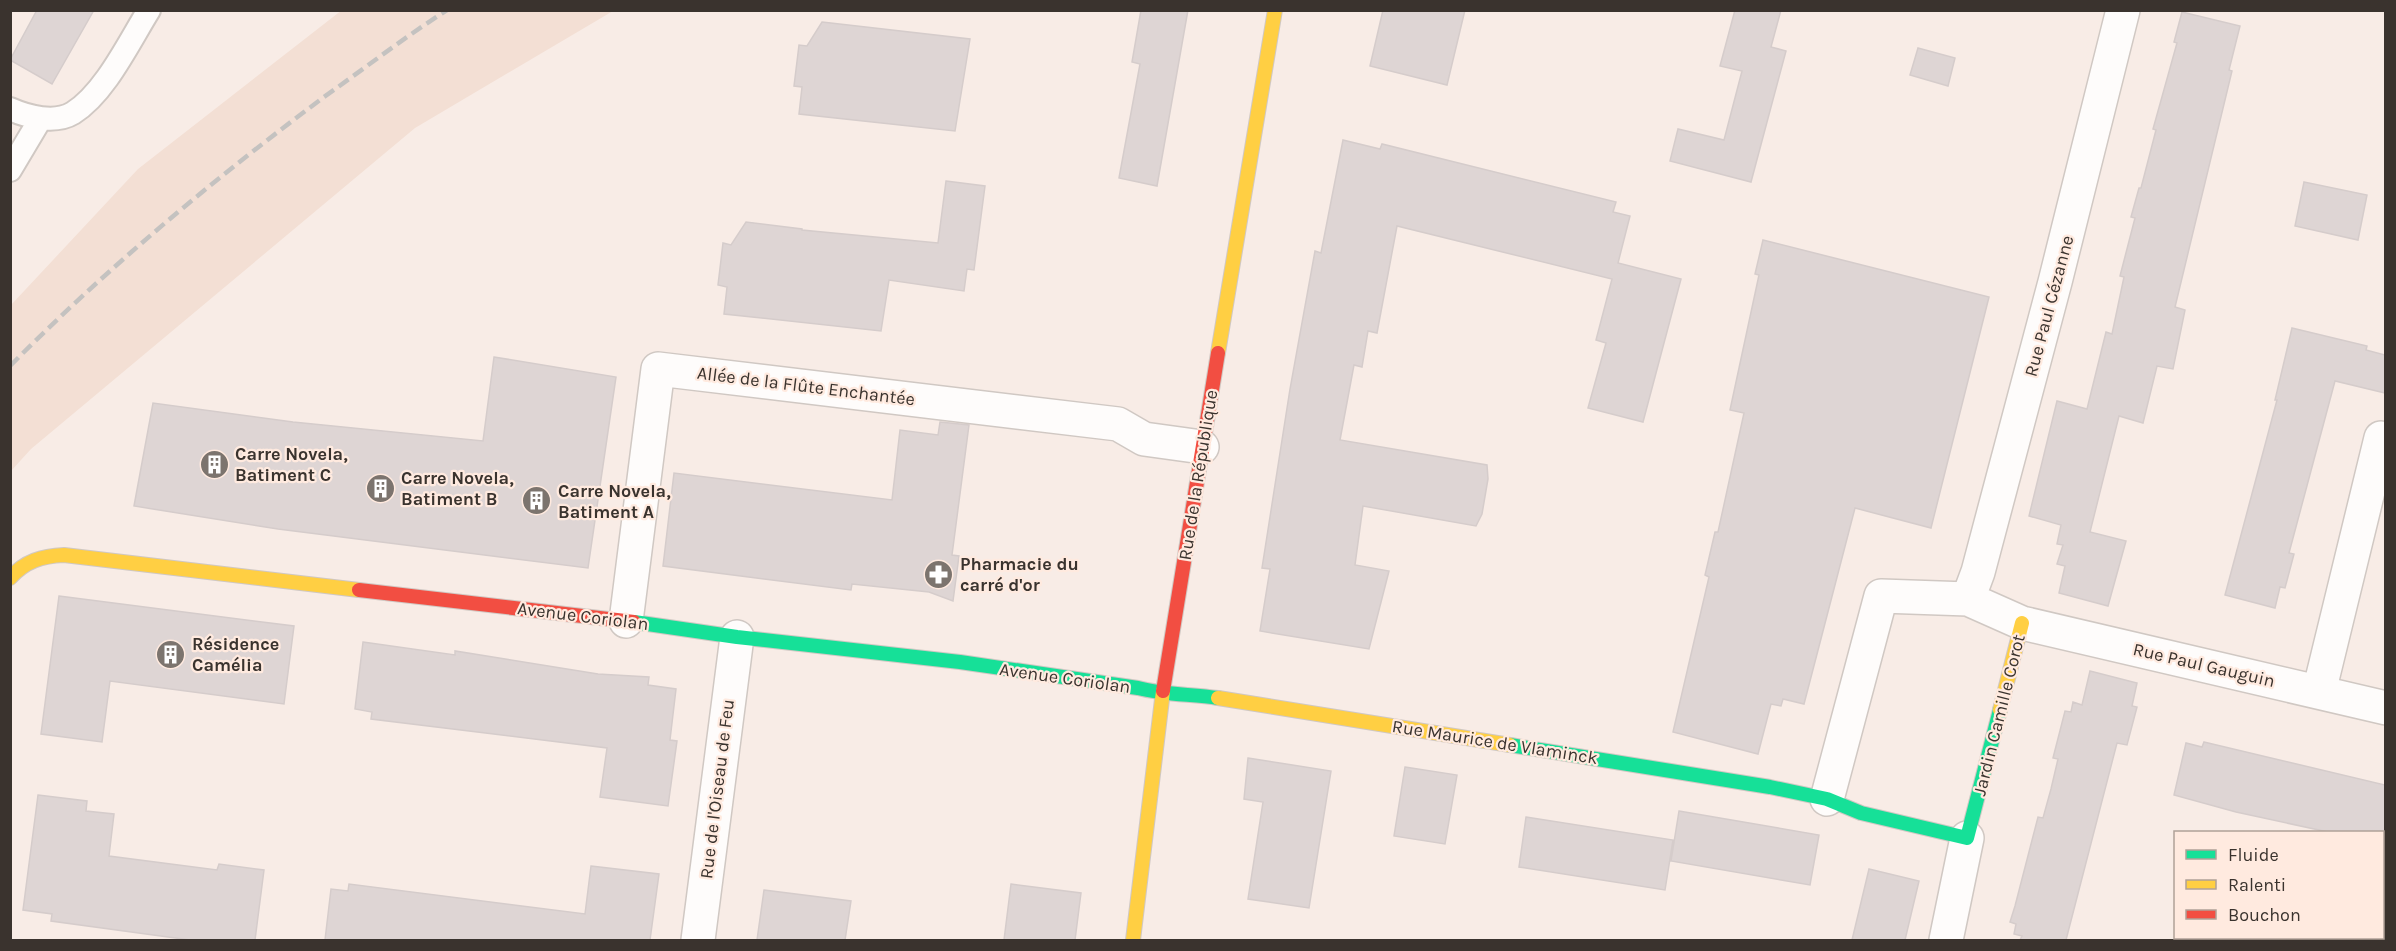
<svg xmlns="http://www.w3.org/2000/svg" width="2396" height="951" font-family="Karla,sans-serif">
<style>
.built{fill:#f3dfd4}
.building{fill:#ded5d4;stroke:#d5cccb;stroke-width:1.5}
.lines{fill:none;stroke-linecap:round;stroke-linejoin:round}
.lane-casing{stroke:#d0c8c3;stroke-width:26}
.street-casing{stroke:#d0c8c3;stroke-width:36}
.fast-casing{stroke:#d0c8c3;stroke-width:16}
.slow-casing{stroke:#d0c8c3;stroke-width:16}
.jam-casing{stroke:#d0c8c3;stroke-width:16}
.lane{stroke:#fefcfb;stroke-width:22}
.street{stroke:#fefcfb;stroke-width:33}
.fast{stroke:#16e098;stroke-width:14}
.slow{stroke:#ffcf43;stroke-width:14}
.jam{stroke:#f24e42;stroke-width:14}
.rail{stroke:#c4c2c0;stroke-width:4.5;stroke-dasharray:12 6;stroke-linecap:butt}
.labels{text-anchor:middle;stroke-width:4.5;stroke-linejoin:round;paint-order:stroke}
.street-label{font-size:18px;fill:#3a332e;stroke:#ffeadf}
.poi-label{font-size:18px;font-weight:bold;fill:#3a332e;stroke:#ffeadf;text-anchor:start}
</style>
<rect width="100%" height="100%" fill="#f8ece6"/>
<!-- built -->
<path class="built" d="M 342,10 L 613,11 L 415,128 L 31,449 L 11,471 L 11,305 L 138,169 Z"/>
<!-- building -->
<path class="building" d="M 37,10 L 94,10 L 52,84 L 10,60 Z
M 1141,10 L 1188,10 L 1157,186 L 1119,178 L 1140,64 L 1132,62 Z
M 1383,10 L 1465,10 L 1447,85 L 1370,66 Z
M 1735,10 L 1781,10 L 1771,47 L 1786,51 L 1751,182 L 1670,161 L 1678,129 L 1724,140 L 1742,71 L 1720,66 Z
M 2182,12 L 2240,26 L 2229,70 L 2232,71 L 2175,307 L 2185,310 L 2173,369 L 2157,366 L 2143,423 L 2119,416 L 2090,532 L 2126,541 L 2108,606 L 2059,593 L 2065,566 L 2057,564 L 2063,545 L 2057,544 L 2061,525 L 2029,516 L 2057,401 L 2087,409 L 2106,332 L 2112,334 L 2124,277 L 2120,276 L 2135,218 L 2131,217 L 2139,188 L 2141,188 L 2156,130 L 2153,129 L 2177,43 L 2174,42 Z
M 822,22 L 970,39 L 955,131 L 799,114 L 802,87 L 794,86 L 799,45 L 807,46 Z
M 1918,48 L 1955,58 L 1948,86 L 1910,75 Z
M 1343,140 L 1380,149 L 1382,144 L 1616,202 L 1613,212 L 1630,216 L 1618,263 L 1681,279 L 1643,422 L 1588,408 L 1606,343 L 1596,340 L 1612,279 L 1397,226 L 1377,333 L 1368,331 L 1362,367 L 1354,365 L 1340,440 L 1487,465 L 1488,479 L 1482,514 L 1476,526 L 1363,506 L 1355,565 L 1389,571 L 1369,649 L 1260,631 L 1270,569 L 1262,568 L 1290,389 L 1315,251 L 1321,253 Z
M 946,181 L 985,186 L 974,270 L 967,269 L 964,291 L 889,280 L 881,331 L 724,314 L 727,287 L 718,285 L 723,243 L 731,245 L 746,222 L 802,229 L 802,230 L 938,243 Z
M 2304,182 L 2367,195 L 2358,240 L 2295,226 Z
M 1763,240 L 1989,297 L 1931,528 L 1855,508 L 1804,704 L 1783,699 L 1781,706 L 1771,704 L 1758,754 L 1673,732 L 1709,577 L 1705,575 L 1715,532 L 1718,532 L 1744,413 L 1730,410 L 1759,275 L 1755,274 Z
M 2292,328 L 2367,346 L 2366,350 L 2385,355 L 2385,393 L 2335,381 L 2289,553 L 2294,554 L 2285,588 L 2280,587 L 2275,608 L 2225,595 L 2277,400 L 2275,400 Z
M 494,357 L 616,377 L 588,568 L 278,529 L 134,506 L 153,403 L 293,422 L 483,441 Z
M 940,422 L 969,425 L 952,555 L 959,556 L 953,601 L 929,592 L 852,584 L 851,590 L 663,566 L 674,473 L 892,500 L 900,430 L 938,435 Z
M 59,596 L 294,626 L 284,704 L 110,681 L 102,742 L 41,734 Z
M 363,642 L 455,655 L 455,651 L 598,674 L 649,677 L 648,685 L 676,689 L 670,740 L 677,741 L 668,806 L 600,797 L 607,748 L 371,719 L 372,712 L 355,709 Z
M 2090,671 L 2137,683 L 2132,706 L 2137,707 L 2127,745 L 2117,743 L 2066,940 L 2020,940 L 2022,936 L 2014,934 L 2016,924 L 2010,922 L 2015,906 L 2038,817 L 2043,818 L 2051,789 L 2058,759 L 2053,758 L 2065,711 L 2071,712 L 2073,702 L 2082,705 Z
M 2204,742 L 2385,785 L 2385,832 L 2328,832 L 2236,812 L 2174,795 L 2186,743 L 2202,747 Z
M 1248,758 L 1331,771 L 1309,908 L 1248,899 L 1263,802 L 1244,799 Z
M 1405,767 L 1457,775 L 1445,844 L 1394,836 Z
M 38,795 L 87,801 L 86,811 L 114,814 L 109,856 L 217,870 L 219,864 L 264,870 L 255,940 L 190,940 L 51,921 L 52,914 L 23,910 Z
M 1679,811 L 1819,835 L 1810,885 L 1671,861 Z
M 1526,817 L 1673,840 L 1665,890 L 1519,867 Z
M 591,866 L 659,874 L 650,940 L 325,940 L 331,889 L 348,891 L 349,884 L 585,914 Z
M 1869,869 L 1919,881 L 1905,940 L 1852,940 Z
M 1011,884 L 1081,893 L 1075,940 L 1004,940 Z
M 764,890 L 851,901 L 845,940 L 757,940 Z"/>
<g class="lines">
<defs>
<path id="lane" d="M 10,109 C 28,117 55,124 73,113 C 105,93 129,42 149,10
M 10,170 L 41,118"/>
<path id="street" d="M 1968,599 L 1978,572 L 2055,282 L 2123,10
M 626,621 L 658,369 L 1118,424 L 1144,439 L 1202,447
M 2319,692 L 2381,438
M 1827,799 L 1881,596 L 1968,599 L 2022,623 L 2386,708
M 2382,928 L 2386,916
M 698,940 L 737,637
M 1946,940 L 1967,838"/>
<path id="fast" d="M 634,622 L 737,637 L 960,662 L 1138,688 C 1165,695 1191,694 1218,698
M 1510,745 L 1770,787 L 1827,799 L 1861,813 L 1967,838 L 2000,710"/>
<path id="slow" d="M 1218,353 L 1275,10
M 10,578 C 25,561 42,556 64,555 L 359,590
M 1218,698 L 1510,745
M 2000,710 L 2022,623
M 1133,940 L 1163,691"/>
<path id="jam" d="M 359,590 L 634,622
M 1163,691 L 1218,353"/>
</defs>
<!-- lane casing -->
<use href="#lane" class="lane-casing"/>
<!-- street casing -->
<use href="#street" class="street-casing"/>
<!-- fast casing -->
<use href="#fast" class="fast-casing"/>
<!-- slow casing -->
<use href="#slow" class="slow-casing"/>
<!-- jam casing -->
<use href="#jam" class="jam-casing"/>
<!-- lane -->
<use href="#lane" class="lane"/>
<!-- street -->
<use href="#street" class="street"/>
<!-- fast -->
<use href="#fast" class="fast"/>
<!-- slow -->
<use href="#slow" class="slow"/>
<!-- jam -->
<use href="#jam" class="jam"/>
<!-- rail -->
<path class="rail" d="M 10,366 C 107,268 214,179 324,97 C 365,68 405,37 447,10"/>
</g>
<!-- icons -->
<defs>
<symbol id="building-disc" viewBox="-11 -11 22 22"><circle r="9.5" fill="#7c746e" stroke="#ffeadf"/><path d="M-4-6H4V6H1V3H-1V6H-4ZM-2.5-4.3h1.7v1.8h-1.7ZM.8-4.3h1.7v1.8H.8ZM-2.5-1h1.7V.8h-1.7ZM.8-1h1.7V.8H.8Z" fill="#fff"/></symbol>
<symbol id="pharmacy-disc" viewBox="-11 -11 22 22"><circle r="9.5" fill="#7c746e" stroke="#ffeadf"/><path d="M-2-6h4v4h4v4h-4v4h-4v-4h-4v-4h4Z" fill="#fff"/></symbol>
</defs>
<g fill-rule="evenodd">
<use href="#building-disc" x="198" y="448" width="33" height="33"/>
<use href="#building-disc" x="364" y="472" width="33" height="33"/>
<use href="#building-disc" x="520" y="484" width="33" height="33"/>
<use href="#pharmacy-disc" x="922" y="558" width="33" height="33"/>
<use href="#building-disc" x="154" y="638" width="33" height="33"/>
</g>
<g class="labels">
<!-- street labels -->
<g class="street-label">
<text transform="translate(2049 306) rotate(-75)" y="6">Rue Paul Cézanne</text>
<text transform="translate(806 386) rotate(7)" y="6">Allée de la Flûte Enchantée</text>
<text transform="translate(1198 475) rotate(-81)" y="6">Rue de la République</text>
<text transform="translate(583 616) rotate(7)" y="6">Avenue Coriolan</text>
<text transform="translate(2204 665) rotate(13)" y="6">Rue Paul Gauguin</text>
<text transform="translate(1065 678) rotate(8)" y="6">Avenue Coriolan</text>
<text transform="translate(1999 715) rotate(-76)" y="6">Jardin Camille Corot</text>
<text transform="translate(1495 742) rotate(9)" y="6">Rue Maurice de Vlaminck</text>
<text transform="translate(717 789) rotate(-83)" y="6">Rue de l'Oiseau de Feu</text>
</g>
<!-- poi labels -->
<g class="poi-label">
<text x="235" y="460">Carre Novela,<tspan x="235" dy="21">Batiment C</tspan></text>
<text x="401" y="484">Carre Novela,<tspan x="401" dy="21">Batiment B</tspan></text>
<text x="558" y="497">Carre Novela,<tspan x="558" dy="21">Batiment A</tspan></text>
<text x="960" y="570">Pharmacie du<tspan x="960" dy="21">carré d'or</tspan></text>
<text x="192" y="650">Résidence<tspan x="192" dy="21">Camélia</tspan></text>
</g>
</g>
<!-- border -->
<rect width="2396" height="951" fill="none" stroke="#3a332e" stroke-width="24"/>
<!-- legend -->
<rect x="2174" y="831" width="210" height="108" fill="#ffeadf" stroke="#b0a198" stroke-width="1.5"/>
<rect x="2186" y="850" width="30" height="9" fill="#16e098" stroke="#b0a198" stroke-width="1.5"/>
<text x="2228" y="861" font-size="18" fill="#3a332e">Fluide</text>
<rect x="2186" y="880" width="30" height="9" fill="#ffcf43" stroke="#b0a198" stroke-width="1.5"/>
<text x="2228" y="891" font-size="18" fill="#3a332e">Ralenti</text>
<rect x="2186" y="910" width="30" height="9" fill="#f24e42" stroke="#b0a198" stroke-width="1.5"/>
<text x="2228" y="921" font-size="18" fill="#3a332e">Bouchon</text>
</svg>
